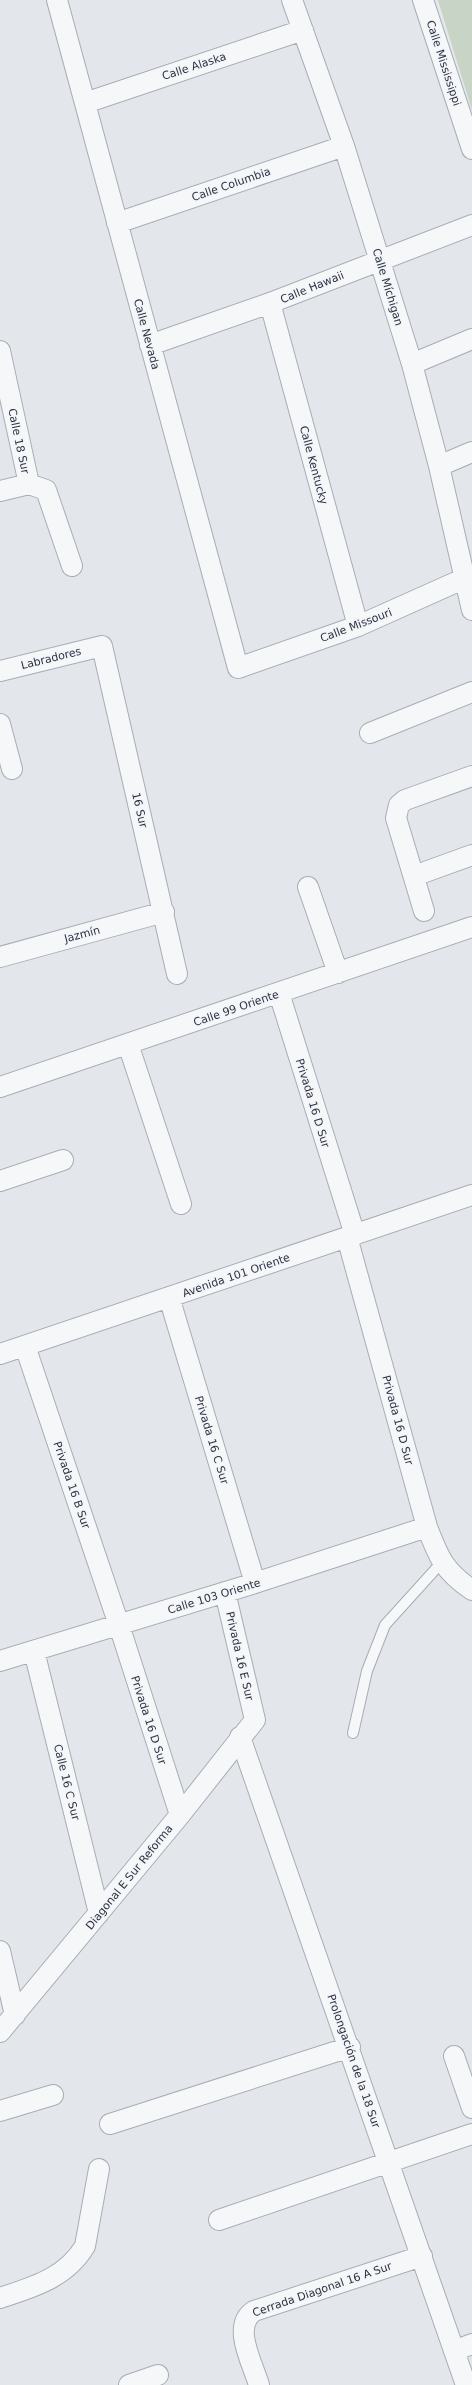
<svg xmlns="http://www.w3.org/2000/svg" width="472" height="2385" font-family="'DejaVu Sans',sans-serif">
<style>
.green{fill:#c8d4c5}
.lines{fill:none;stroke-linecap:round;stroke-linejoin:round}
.lane-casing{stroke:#a8adb5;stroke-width:12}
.street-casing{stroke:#a8adb5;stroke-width:22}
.lane{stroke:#f6f7f9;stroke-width:10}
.street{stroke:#f6f7f9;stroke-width:20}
.labels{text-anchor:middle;stroke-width:3;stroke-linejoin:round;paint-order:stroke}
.street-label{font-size:11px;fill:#2c3342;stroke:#f3f5f8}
</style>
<rect width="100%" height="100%" fill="#e3e6eb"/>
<!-- green -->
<path class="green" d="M 438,0 L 472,0 L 472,110 Z"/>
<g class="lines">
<defs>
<path id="lane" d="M 353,1733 L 367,1671 L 385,1625 L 442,1562"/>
<path id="street" d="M 57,0 L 238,668 L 358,626 L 472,575
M 292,0 L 344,146 L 412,364 L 439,466 L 472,610
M 423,0 L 472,149
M 85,103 L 303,30
M 117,223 L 344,146
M 270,303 L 358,626
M 150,345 L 270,303 L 472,225
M 0,351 L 29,484
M 412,364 L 472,339
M 439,466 L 472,452
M 29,484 L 46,490 L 72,566
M 0,491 L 29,484
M 0,671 L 102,646 L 177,974
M 0,724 L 12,769
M 370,733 L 472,692
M 414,876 L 472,855
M 308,887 L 338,973
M 424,911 L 396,818 L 399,805 L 405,800 L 472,776
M 0,957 L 164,912
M 279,993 L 355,1235
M 128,1044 L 181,1204
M 0,1087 L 472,927
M 0,1181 L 63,1160
M 347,1237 L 427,1527 C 439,1558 444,1571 472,1590
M 169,1297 L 255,1583
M 25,1346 L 119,1625 L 180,1815
M 0,1354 L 472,1195
M 34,1651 L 99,1913
M 0,1661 L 255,1583 L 427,1527
M 240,1737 L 466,2385
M 0,1951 L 15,2015
M 0,2032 L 180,1815 L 255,1720 L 225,1592
M 454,2056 L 472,2108
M 0,2111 L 53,2095
M 110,2124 L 350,2047
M 219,2220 L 472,2134
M 0,2298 C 33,2287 66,2278 85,2246 L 99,2169
M 454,2351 L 472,2344
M 129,2385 L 158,2375
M 259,2385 C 253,2364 231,2326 254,2311 L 422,2256"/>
</defs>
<!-- lane casing -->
<use href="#lane" class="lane-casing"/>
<!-- street casing -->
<use href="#street" class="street-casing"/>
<!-- lane -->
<use href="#lane" class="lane"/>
<!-- street -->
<use href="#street" class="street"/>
</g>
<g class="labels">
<!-- street labels -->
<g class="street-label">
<text transform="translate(444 63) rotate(72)" y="4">Calle Mississippi</text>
<text transform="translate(194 66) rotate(-18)" y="4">Calle Alaska</text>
<text transform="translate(231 184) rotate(-19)" y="4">Calle Columbia</text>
<text transform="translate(312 287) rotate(-22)" y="4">Calle Hawaii</text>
<text transform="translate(388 287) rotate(73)" y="4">Calle Míchigan</text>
<text transform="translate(147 334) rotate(75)" y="4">Calle Nevada</text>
<text transform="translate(19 441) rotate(78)" y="4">Calle 18 Sur</text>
<text transform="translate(314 465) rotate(75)" y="4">Calle Kentucky</text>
<text transform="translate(356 625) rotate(-21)" y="4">Calle Missouri</text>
<text transform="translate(51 658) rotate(-14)" y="4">Labradores</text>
<text transform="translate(140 810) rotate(77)" y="4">16 Sur</text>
<text transform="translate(82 934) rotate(-15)" y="4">Jazmín</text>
<text transform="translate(236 1008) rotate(-19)" y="4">Calle 99 Oriente</text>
<text transform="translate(313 1103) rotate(73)" y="4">Privada 16 D Sur</text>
<text transform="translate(236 1275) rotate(-19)" y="4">Avenida 101 Oriente</text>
<text transform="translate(398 1420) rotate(75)" y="4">Privada 16 D Sur</text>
<text transform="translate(212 1440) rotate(73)" y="4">Privada 16 C Sur</text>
<text transform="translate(72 1485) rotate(71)" y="4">Privada 16 B Sur</text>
<text transform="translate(214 1596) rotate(-17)" y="4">Calle 103 Oriente</text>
<text transform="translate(240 1656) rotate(77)" y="4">Privada 16 E Sur</text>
<text transform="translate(149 1720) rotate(72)" y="4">Privada 16 D Sur</text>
<text transform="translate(67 1782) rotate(76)" y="4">Calle 16 C Sur</text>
<text transform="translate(129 1877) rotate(-51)" y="4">Diagonal E Sur Reforma</text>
<text transform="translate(354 2061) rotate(71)" y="4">Prolongación de la 18 Sur</text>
<text transform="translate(322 2289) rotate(-19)" y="4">Cerrada Diagonal 16 A Sur</text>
</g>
</g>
</svg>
